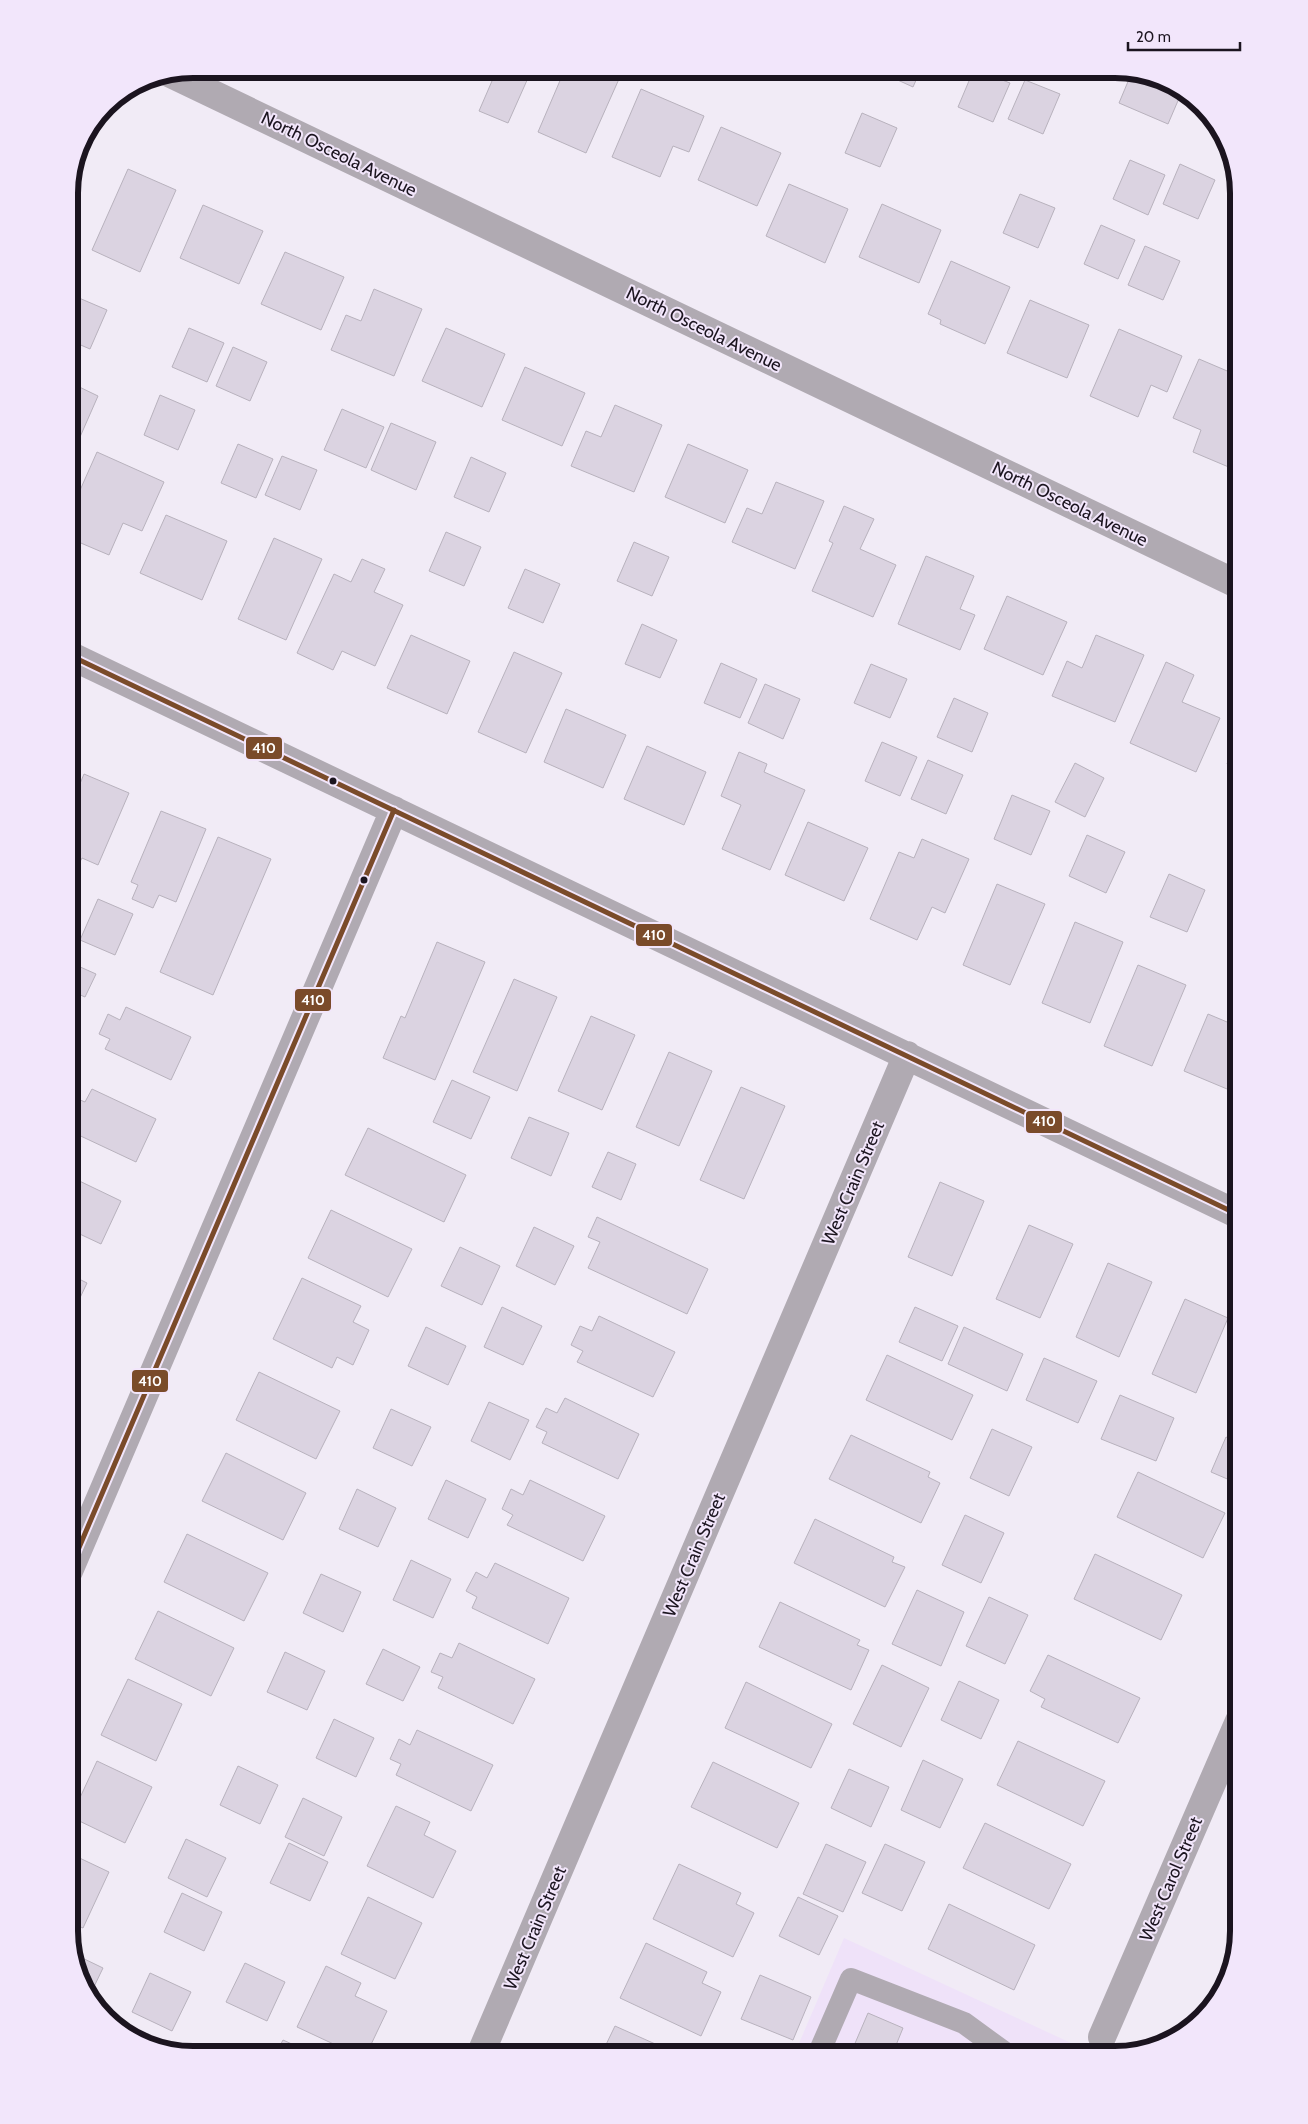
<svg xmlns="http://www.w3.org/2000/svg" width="1308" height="2124" font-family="Cabin,sans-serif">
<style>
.built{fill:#efe2f9}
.building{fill:#dbd3e1;stroke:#b8b2bd}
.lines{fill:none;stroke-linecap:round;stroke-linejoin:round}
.service{stroke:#b0aab2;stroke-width:22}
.minor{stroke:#b0aab2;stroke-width:28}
.bus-1-casing{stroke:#f2e6fb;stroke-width:9}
.bus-1{stroke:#7a4b2a;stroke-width:5}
.bus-dot{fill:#1b141f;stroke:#f2e6fb;stroke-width:2}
.labels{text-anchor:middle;stroke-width:4;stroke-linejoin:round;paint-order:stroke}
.street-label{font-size:18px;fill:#1b141f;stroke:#f2e6fb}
.rim{fill:none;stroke:#1b141f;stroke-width:6}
.line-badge{stroke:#f2e6fb;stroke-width:2}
.badge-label{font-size:14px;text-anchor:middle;font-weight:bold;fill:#fff}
</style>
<rect width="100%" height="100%" fill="#f1ebf6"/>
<!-- built -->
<path class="built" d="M 844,1938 L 1097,2055 L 794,2055 Z"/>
<!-- building -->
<path class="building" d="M 465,69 L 532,69 L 508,123 L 479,111 L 492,81 Z
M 565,69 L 623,70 L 586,153 L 538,132 Z
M 879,69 L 921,69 L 913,87 L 878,71 Z
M 974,69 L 1010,83 L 993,122 L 958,107 Z
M 1132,72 L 1183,89 L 1168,124 L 1119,103 Z
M 1025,80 L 1060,94 L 1043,134 L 1008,119 Z
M 641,89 L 704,116 L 689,152 L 673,146 L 660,177 L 612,157 Z
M 862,113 L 897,128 L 880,167 L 845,153 Z
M 721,127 L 781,153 L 757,206 L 698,180 Z
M 1130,160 L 1165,175 L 1148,215 L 1113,199 Z
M 1180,164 L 1215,180 L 1198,219 L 1163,204 Z
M 128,169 L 176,190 L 140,272 L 92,250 Z
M 789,184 L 848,209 L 825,263 L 766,236 Z
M 1020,194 L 1055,208 L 1038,248 L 1003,233 Z
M 882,204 L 941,230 L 919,283 L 859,257 Z
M 203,205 L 263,231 L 239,284 L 180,258 Z
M 1101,225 L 1135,240 L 1118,279 L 1084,264 Z
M 1145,246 L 1180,261 L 1163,300 L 1128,285 Z
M 285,252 L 344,277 L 321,330 L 261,304 Z
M 951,261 L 1010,287 L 985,344 L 940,324 L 941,320 L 928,314 Z
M 374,289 L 422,309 L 394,376 L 331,350 L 346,315 L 361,321 Z
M 72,295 L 107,310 L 90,349 L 69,340 L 69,303 Z
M 1030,300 L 1089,325 L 1067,378 L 1007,353 Z
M 189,328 L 224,343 L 207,382 L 172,367 Z
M 446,328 L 505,354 L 482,407 L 422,381 Z
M 1119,329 L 1182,356 L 1167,392 L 1151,385 L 1138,417 L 1090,396 Z
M 233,347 L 267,362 L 250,401 L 216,386 Z
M 1199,359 L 1239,376 L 1239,450 L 1231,468 L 1193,452 L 1201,430 L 1173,418 Z
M 525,367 L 585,393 L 562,446 L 502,420 Z
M 69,382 L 98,396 L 69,462 Z
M 160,395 L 195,410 L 178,450 L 144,435 Z
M 615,405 L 662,425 L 634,492 L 571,466 L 586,431 L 601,437 Z
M 342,409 L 384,427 L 366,468 L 324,450 Z
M 391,423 L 436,442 L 416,490 L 371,470 Z
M 238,444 L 273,459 L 256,498 L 221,483 Z
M 688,444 L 748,470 L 725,523 L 665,497 Z
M 97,452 L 164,482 L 142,531 L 123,523 L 109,555 L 69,538 L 69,515 Z
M 282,456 L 317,470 L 300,510 L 265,495 Z
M 471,457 L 506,473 L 489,512 L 454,497 Z
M 776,482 L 824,501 L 795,569 L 732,542 L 747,508 L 762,514 Z
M 844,506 L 874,519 L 860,549 L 896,565 L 873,617 L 812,591 L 833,543 L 829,541 Z
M 166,515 L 227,541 L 202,600 L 140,573 Z
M 446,532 L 481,547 L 464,586 L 429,571 Z
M 274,538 L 322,559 L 286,640 L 238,619 Z
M 634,542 L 669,557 L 652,596 L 617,581 Z
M 926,556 L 974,576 L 960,609 L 975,615 L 960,650 L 898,624 Z
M 362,559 L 385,569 L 374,592 L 403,605 L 375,666 L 342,651 L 333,670 L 297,653 L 334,574 L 351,582 Z
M 525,569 L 560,584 L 543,623 L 508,608 Z
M 1007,596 L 1067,622 L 1043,675 L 984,649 Z
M 642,624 L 677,640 L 660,678 L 625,664 Z
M 411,635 L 470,661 L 447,714 L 387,688 Z
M 1096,635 L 1144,655 L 1115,722 L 1052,696 L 1067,661 L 1082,668 Z
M 514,652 L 562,673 L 526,753 L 478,732 Z
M 1166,662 L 1194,675 L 1182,702 L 1220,718 L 1196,772 L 1130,743 Z
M 721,663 L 757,679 L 740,718 L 704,703 Z
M 871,664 L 907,679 L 890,718 L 854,703 Z
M 765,684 L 800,699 L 783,739 L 748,723 Z
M 954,698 L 988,713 L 972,752 L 937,737 Z
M 566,709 L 626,735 L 603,788 L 544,762 Z
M 1239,736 L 1239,769 L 1227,764 Z
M 882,742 L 917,757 L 900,796 L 865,781 Z
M 647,746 L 706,772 L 684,825 L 624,799 Z
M 739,752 L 767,764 L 764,772 L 805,790 L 770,870 L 722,849 L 741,805 L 721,796 Z
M 928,760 L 963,775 L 946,814 L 911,799 Z
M 1075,763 L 1104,778 L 1085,817 L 1055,802 Z
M 84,774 L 129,793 L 98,865 L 82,858 L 75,871 L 69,868 L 69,810 Z
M 1012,795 L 1050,811 L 1031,855 L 994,839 Z
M 161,811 L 206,829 L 176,902 L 159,895 L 153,908 L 132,899 L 138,885 L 131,882 Z
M 808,822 L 868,848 L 844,901 L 785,875 Z
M 1087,835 L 1125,852 L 1106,893 L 1069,876 Z
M 218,837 L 271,859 L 213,995 L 160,972 Z
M 922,839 L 969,859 L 945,913 L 932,907 L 917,940 L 870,919 L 899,852 L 914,858 Z
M 1169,874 L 1205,890 L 1187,932 L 1150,917 Z
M 997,884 L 1045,904 L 1010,985 L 963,965 Z
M 98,899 L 133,914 L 115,955 L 80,940 Z
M 1075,922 L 1123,942 L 1090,1023 L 1042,1003 Z
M 437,942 L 485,962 L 435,1080 L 383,1058 L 401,1016 L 405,1018 Z
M 69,962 L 96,974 L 85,997 L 69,990 Z
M 1138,965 L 1186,985 L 1152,1066 L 1104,1046 Z
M 514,979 L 557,997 L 517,1091 L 473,1072 Z
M 126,1007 L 191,1037 L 171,1080 L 105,1049 L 110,1039 L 99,1034 L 108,1014 L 120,1020 Z
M 1208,1014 L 1239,1027 L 1239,1094 L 1184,1071 Z
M 591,1016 L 635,1035 L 602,1110 L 558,1091 Z
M 669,1052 L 712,1071 L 679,1146 L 636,1127 Z
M 452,1080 L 490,1097 L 471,1139 L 433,1122 Z
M 741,1087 L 785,1106 L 744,1199 L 700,1180 Z
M 92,1089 L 156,1119 L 136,1162 L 70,1131 L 75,1122 L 69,1119 L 69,1105 L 73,1097 L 85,1102 Z
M 529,1117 L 569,1133 L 551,1176 L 511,1158 Z
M 368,1128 L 466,1175 L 444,1222 L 345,1175 Z
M 608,1152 L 636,1164 L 621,1200 L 592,1187 Z
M 69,1176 L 121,1201 L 101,1244 L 69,1229 Z
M 940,1182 L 984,1201 L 952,1276 L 908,1257 Z
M 331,1210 L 412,1249 L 388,1297 L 308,1258 Z
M 597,1217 L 708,1269 L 687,1314 L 588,1268 L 600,1242 L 588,1237 Z
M 1029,1225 L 1073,1244 L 1040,1318 L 996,1299 Z
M 534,1227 L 574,1246 L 555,1285 L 516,1266 Z
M 460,1247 L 500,1266 L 482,1305 L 441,1286 Z
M 1108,1263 L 1152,1282 L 1119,1357 L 1076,1337 Z
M 69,1274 L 87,1283 L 69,1321 Z
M 302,1278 L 361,1306 L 353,1322 L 369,1330 L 353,1365 L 337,1357 L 332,1368 L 273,1339 Z
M 1185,1299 L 1228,1318 L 1196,1393 L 1152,1374 Z
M 502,1307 L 542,1326 L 523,1365 L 484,1347 Z
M 915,1307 L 958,1326 L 942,1361 L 899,1342 Z
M 599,1316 L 675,1352 L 653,1397 L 577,1362 L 583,1351 L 571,1345 L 580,1326 L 592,1331 Z
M 426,1327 L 466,1346 L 448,1385 L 408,1366 Z
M 964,1327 L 1023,1354 L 1007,1391 L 948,1364 Z
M 887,1355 L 973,1395 L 952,1440 L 866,1400 Z
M 1044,1358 L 1097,1381 L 1078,1423 L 1026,1400 Z
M 259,1372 L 340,1411 L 316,1459 L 236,1420 Z
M 1120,1395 L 1174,1418 L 1156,1461 L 1101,1439 Z
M 1239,1397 L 1239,1417 L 1232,1414 Z
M 565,1398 L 639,1434 L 618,1479 L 542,1443 L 547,1432 L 536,1427 L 546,1408 L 557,1413 Z
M 489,1402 L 529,1420 L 510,1460 L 471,1441 Z
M 391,1409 L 431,1427 L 412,1466 L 373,1448 Z
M 992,1429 L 1032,1447 L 1009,1496 L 970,1478 Z
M 851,1435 L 930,1472 L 928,1477 L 940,1483 L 921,1523 L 829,1479 Z
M 1226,1437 L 1239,1443 L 1239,1484 L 1211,1472 Z
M 226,1453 L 306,1493 L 283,1540 L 202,1501 Z
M 1138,1472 L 1225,1513 L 1203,1558 L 1117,1517 Z
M 446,1480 L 486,1499 L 468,1538 L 428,1519 Z
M 530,1480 L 605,1516 L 583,1561 L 507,1525 L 513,1515 L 502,1509 L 511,1489 L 523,1495 Z
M 357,1489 L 396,1508 L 378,1547 L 339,1529 Z
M 965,1515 L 1004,1533 L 981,1583 L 942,1565 Z
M 815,1519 L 894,1557 L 892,1562 L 905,1567 L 885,1607 L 794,1563 Z
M 187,1534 L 268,1573 L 244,1621 L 164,1582 Z
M 1095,1554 L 1182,1595 L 1161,1640 L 1074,1599 Z
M 411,1560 L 451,1579 L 433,1618 L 393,1600 Z
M 495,1563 L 569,1598 L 548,1644 L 472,1608 L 477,1597 L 466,1591 L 476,1572 L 487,1578 Z
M 321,1574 L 361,1592 L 343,1632 L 303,1613 Z
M 917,1590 L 964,1612 L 941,1666 L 892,1644 Z
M 989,1597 L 1028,1615 L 1005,1664 L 966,1646 Z
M 780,1602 L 860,1640 L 857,1645 L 869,1650 L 851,1690 L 759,1647 Z
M 158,1611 L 234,1648 L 211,1696 L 135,1659 Z
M 459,1643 L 535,1679 L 513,1724 L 438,1688 L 443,1677 L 431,1672 L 440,1653 L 452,1658 Z
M 383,1649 L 420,1667 L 403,1701 L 366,1684 Z
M 285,1652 L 325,1671 L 307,1710 L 267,1692 Z
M 1048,1655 L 1140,1698 L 1118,1743 L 1041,1707 L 1045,1699 L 1030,1691 Z
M 882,1665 L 929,1688 L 901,1747 L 853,1724 Z
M 128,1679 L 182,1704 L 156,1761 L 101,1735 Z
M 959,1681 L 999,1700 L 981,1739 L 941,1720 Z
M 746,1682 L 832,1724 L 811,1768 L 725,1728 Z
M 334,1719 L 374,1738 L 356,1777 L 316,1758 Z
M 417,1730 L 493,1765 L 471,1811 L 396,1775 L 401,1764 L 390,1759 L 399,1739 L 410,1745 Z
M 1018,1741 L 1105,1781 L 1083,1826 L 997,1785 Z
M 923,1760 L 963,1779 L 940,1828 L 901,1810 Z
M 97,1761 L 152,1787 L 125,1843 L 71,1817 Z
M 713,1762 L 799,1803 L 777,1848 L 691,1807 Z
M 238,1766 L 278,1785 L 260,1824 L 220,1805 Z
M 849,1769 L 889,1787 L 871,1827 L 831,1808 Z
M 303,1798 L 342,1817 L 324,1856 L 285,1837 Z
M 396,1806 L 430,1822 L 424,1835 L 456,1851 L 433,1898 L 367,1866 Z
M 985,1823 L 1071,1864 L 1049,1909 L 963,1868 Z
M 186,1839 L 226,1858 L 207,1897 L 168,1878 Z
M 289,1843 L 328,1862 L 310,1901 L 270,1883 Z
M 826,1844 L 866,1862 L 843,1912 L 803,1894 Z
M 885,1844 L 925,1862 L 902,1911 L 862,1893 Z
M 69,1853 L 109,1872 L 83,1928 L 69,1922 Z
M 679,1864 L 741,1893 L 736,1904 L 754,1913 L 733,1957 L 653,1919 Z
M 182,1893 L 222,1912 L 204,1951 L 164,1932 Z
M 368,1897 L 422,1923 L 395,1979 L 341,1954 Z
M 798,1897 L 838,1916 L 819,1955 L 779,1936 Z
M 949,1904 L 1035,1945 L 1014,1990 L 928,1949 Z
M 646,1943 L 707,1972 L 702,1983 L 721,1992 L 701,2036 L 620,1998 Z
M 74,1954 L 103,1968 L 90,1995 L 82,1986 Z
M 245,1963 L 285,1982 L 267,2021 L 226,2002 Z
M 326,1966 L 361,1983 L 355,1996 L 387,2011 L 366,2055 L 357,2055 L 297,2027 Z
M 150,1973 L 191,1992 L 172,2031 L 132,2012 Z
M 760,1975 L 811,1997 L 793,2040 L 741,2019 Z
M 868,2013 L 903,2028 L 892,2055 L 850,2055 Z
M 615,2026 L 671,2051 L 670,2055 L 601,2055 Z
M 283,2040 L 316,2055 L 275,2055 Z"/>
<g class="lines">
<!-- service -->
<path class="service" d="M 818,2055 L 851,1979 L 964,2023 L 1008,2055"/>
<!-- minor -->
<path class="minor" d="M 169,73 L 1239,585
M 69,655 L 1239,1215
M 69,1571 L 394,810
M 1102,2037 L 1239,1721
M 480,2055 L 907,1055"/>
<defs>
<path id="bus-1" d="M 69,655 L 1239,1215
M 69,1571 L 394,810"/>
</defs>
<!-- bus-1 casing -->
<use href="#bus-1" class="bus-1-casing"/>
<!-- bus-1 -->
<use href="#bus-1" class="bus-1"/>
</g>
<!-- markers -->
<g class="bus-dot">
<circle cx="333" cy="781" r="4.5"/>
<circle cx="364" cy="880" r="4.5"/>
</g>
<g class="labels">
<!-- street labels -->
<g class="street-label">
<text transform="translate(339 154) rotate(26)" y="6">North Osceola Avenue</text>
<text transform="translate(704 329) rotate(26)" y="6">North Osceola Avenue</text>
<text transform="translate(1070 504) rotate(26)" y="6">North Osceola Avenue</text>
<text transform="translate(853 1183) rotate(-67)" y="6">West Crain Street</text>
<text transform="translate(694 1555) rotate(-67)" y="6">West Crain Street</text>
<text transform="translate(1171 1879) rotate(-67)" y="6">West Carol Street</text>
<text transform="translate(535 1928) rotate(-67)" y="6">West Crain Street</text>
</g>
</g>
<!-- crop -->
<path d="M0 0H1308V2124H0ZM193 78H1115A115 115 0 0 1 1230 193V1931A115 115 0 0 1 1115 2046H193A115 115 0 0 1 78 1931V193A115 115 0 0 1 193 78Z" fill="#f2e6fb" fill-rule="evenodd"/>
<path class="rim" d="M193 78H1115A115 115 0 0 1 1230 193V1931A115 115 0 0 1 1115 2046H193A115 115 0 0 1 78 1931V193A115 115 0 0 1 193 78Z"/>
<g class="line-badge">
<rect x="245" y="736" width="38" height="24" rx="5" fill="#7a4b2a"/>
<rect x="635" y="923" width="38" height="24" rx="5" fill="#7a4b2a"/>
<rect x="294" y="988" width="38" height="24" rx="5" fill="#7a4b2a"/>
<rect x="1025" y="1110" width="38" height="24" rx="5" fill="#7a4b2a"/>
<rect x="131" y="1369" width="38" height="24" rx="5" fill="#7a4b2a"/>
</g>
<g class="badge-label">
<text x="264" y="753">410</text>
<text x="654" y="940">410</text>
<text x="313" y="1005">410</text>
<text x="1044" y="1126">410</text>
<text x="150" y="1386">410</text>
</g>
<!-- scale -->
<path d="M1128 42v8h112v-8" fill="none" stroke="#1b141f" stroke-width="2.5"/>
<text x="1136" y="42" font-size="15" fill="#1b141f" stroke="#f2e6fb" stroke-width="4" paint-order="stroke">20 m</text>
</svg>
